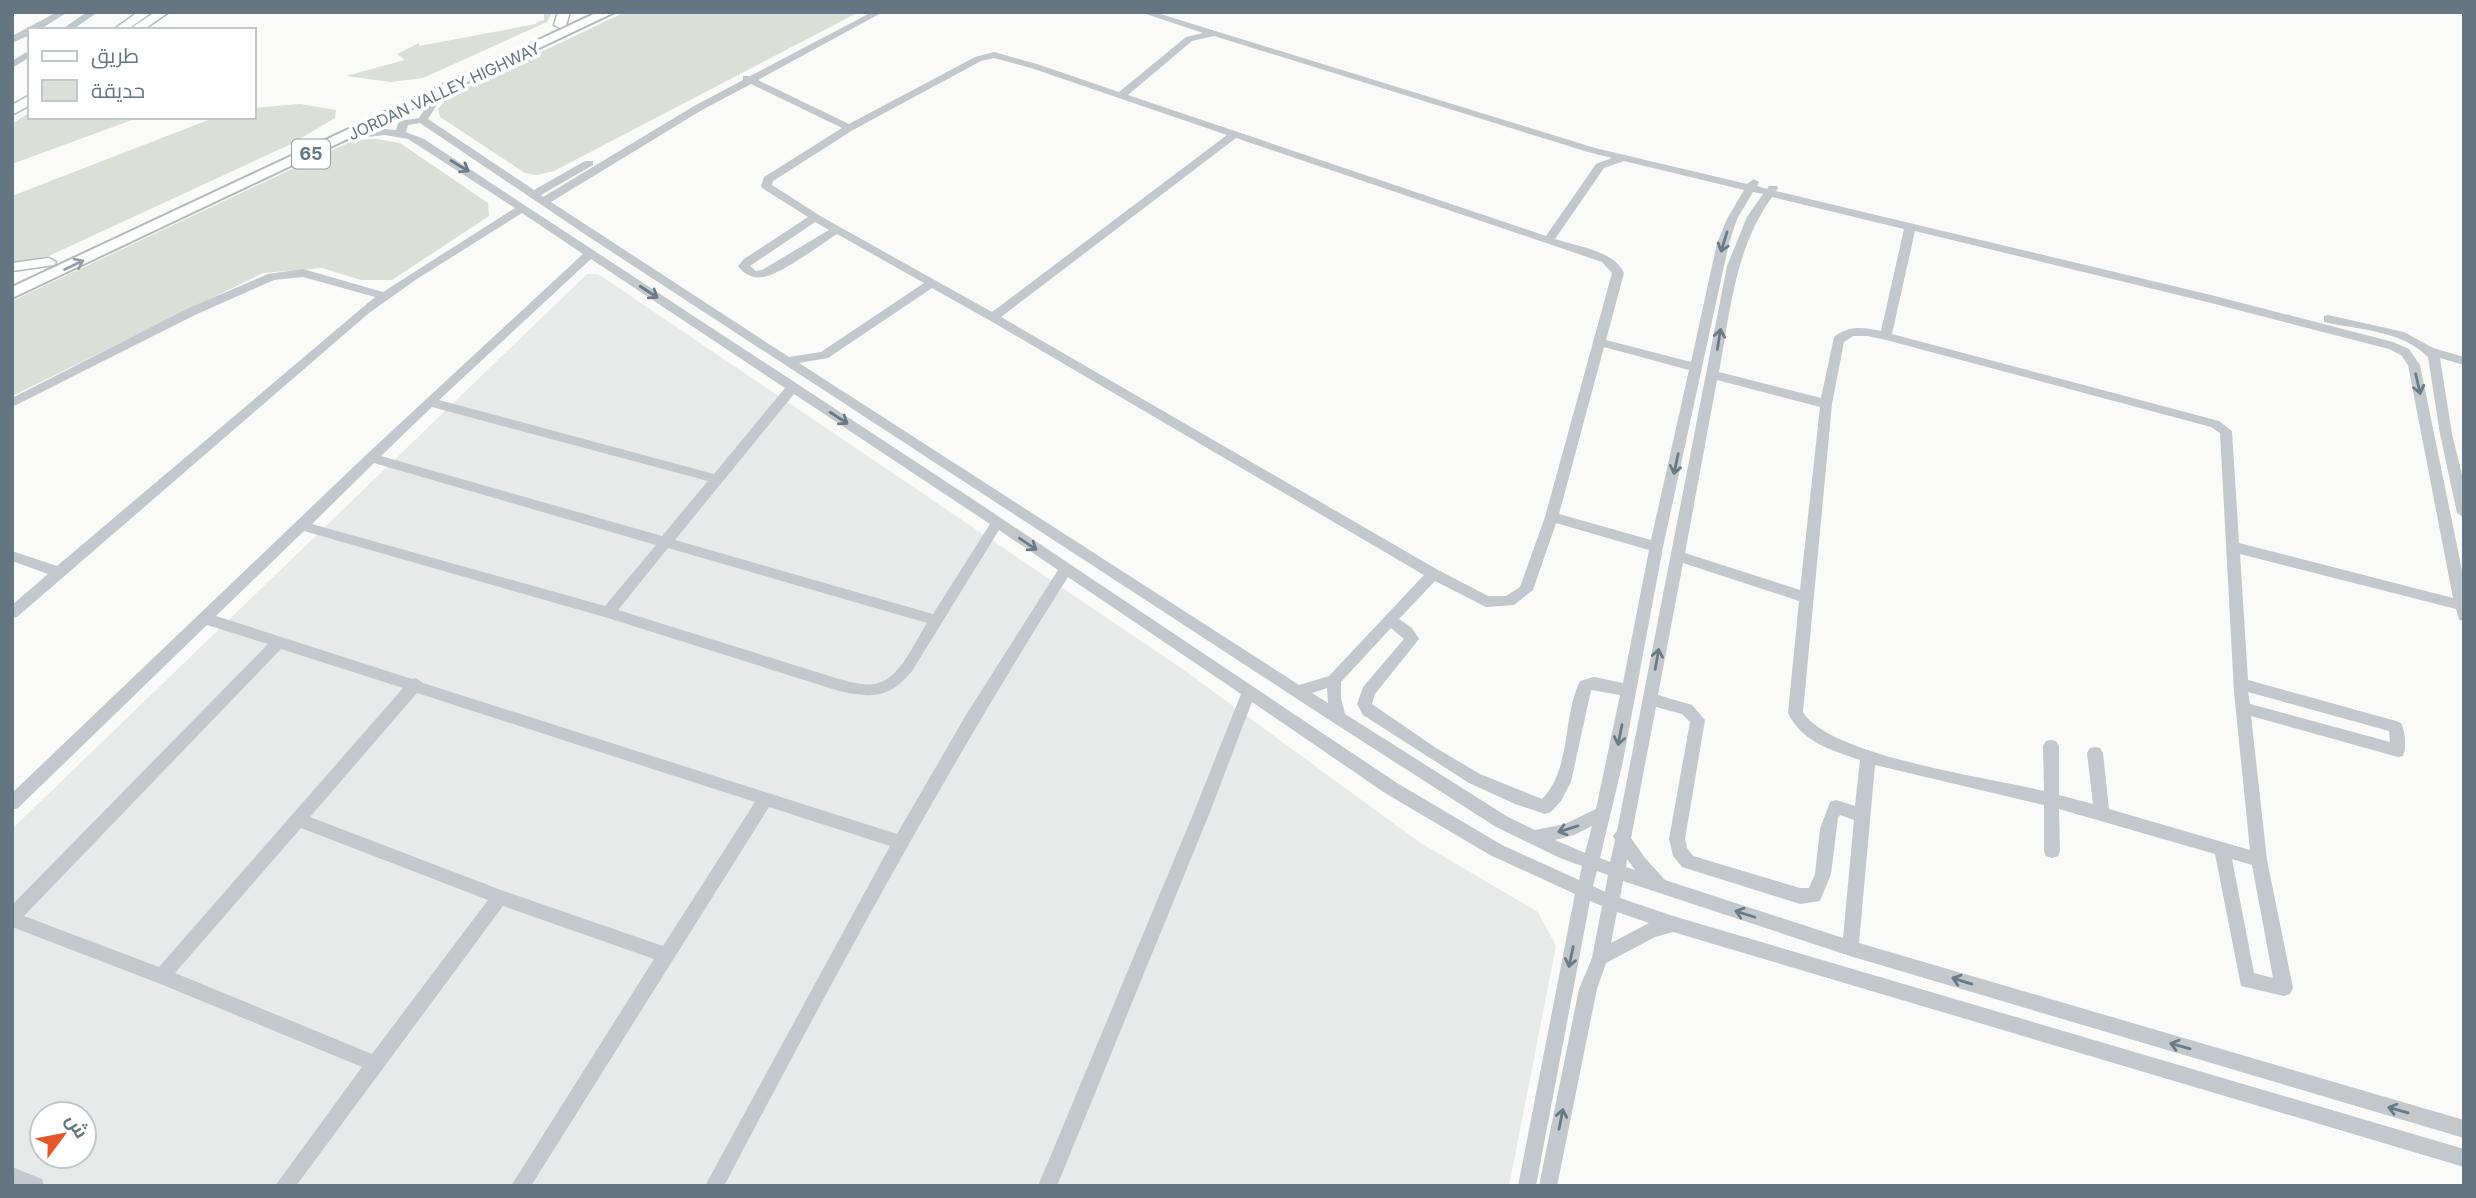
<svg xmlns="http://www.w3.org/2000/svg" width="2476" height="1198" font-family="Inter,Cairo,sans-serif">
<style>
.built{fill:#e8e9e9;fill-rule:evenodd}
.green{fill:#dadfd7}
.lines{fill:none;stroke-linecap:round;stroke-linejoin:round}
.canal{fill:#bbc7cb;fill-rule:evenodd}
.major-casing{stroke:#b5babe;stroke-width:3}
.highway-casing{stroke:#b4b9bd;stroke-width:4}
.minor{fill:#c3c8cc;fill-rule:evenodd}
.major{fill:#fff;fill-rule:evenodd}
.highway{fill:#fff;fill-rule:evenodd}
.oneway{stroke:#6a7a87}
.oneway2{stroke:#939fa8}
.labels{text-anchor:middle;stroke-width:7;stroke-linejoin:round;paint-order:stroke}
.far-street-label{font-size:16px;fill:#657683;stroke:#fff}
.shield{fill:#fff;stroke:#939fa8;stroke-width:2}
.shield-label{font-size:18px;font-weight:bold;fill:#657683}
</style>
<rect width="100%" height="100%" fill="#fafaf8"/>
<!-- built -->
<path class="built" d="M 587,274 L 598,274 L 1184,670 L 1419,842 L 1538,912 L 1556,946 L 1509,1186 L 12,1186 L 12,829 ZM 42,1114 L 84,1114 L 84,1156 L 42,1156 Z"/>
<!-- green -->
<path class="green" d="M 544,12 L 550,12 L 551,15 L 547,22 L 423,78 L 390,82 L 346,76 L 405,60 L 397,54 L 419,43 L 419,46 L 536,24 L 537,22 L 544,20 Z
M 625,12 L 859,12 L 554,171 L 537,175 L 525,173 L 440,117 L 438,109 L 449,96 Z
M 300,104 L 336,110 L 335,118 L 291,144 L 40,260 L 12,262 L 12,196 L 216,117 L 254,117 L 254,108 Z
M 30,112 L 30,117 L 140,117 L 12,164 L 12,124 Z
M 377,139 L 400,143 L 488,203 L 489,216 L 392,280 L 361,280 L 322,268 L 263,273 L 12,396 L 12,301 L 328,152 L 355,140 Z"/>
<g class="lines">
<!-- canal -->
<path class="canal" d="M 87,12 L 98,12 L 72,30 L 61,30 Z
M 30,50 L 30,57 L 12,68 L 12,61 Z"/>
<defs>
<path id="major" d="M 138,12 L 152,12 L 127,30 L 113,30 Z
M 155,12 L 169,12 L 143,30 L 133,30 L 134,26 Z
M 558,12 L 570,12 L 566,25 L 560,28 L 554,25 Z
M 30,95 L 30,105 L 12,115 L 12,105 Z
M 49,258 L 56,262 L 54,265 L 12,271 L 12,263 Z"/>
<path id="highway" d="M 598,12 L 615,12 L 12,298 L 12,287 Z"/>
</defs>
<!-- major casing -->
<use href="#major" class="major-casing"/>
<!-- highway casing -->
<use href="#highway" class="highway-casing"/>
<!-- minor -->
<path class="minor" d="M 57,12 L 68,12 L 39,30 L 30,30 L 30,35 L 12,43 L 12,36 Z
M 872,12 L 883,12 L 758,80 L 849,124 L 975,57 L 994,52 L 1037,64 L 1119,92 L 1186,37 L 1203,33 L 1140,12 L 1154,12 L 1595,148 L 1747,184 L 1754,179 L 1759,182 L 1757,186 L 1767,189 L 1769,186 L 1777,186 L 1778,188 L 1776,191 L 2211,295 L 2393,342 L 2409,349 L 2420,365 L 2464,580 L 2464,621 L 2459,620 L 2456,609 L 2240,554 L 2248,680 L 2396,721 L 2401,723 C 2405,731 2407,747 2403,756 L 2398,757 L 2251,716 L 2267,860 L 2293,988 L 2290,994 L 2284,996 L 2241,986 L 2215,854 L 2059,809 L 2060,851 L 2058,856 L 2052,858 L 2046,856 L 2044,851 L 2044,805 L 1875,765 L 1859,943 L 2464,1120 L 2464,1138 L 1850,956 L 1623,881 L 1620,898 L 1673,916 L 2464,1149 L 2464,1167 L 1673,932 L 1655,937 L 1606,963 L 1597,989 L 1557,1186 L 1539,1186 L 1579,989 L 1592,958 L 1602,906 L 1590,901 L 1536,1186 L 1518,1186 L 1575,894 L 1490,855 L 1385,793 L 1252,702 L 1210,812 L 1057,1186 L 1038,1186 L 1194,812 L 1241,694 L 1068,577 C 943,774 833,979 724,1186 L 705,1186 L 890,846 L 769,807 L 531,1186 L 511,1186 L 654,959 L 503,906 L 296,1186 L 275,1186 L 362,1067 L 158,983 L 12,927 L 12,905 L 268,644 L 207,625 L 18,808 L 12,810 L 12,793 L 366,455 L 583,254 L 522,213 L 417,279 L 369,313 L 17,617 L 12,618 L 12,605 L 48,574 L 12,561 L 12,551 L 57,566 L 375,297 L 303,277 L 274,280 L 197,314 L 12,407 L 12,398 L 189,308 L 268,274 L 303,269 L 383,292 L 515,208 L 408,139 L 385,135 L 349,139 L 344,136 C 357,128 381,128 396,130 L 399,121 L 419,118 L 436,91 L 444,93 L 428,119 L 534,190 L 585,161 L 593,161 L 593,165 L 541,195 L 543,197 L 694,106 L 743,80 L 743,76 L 750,76 ZM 1214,36 L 1588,152 L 1612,158 L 1596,164 L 1546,236 L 1128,95 L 1192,41 ZM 994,58 L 1031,68 L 1227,135 L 992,312 L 822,217 L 772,185 L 773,181 L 853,130 L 981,61 ZM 751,84 L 842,128 L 764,177 L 761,186 L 762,188 L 808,217 L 744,259 L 738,266 C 744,274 752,279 763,277 C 780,275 820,245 837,234 L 924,283 L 821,352 L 789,357 L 551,202 L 702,110 ZM 420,123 L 589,237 L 1334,723 L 1496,827 L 1560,858 L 1582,866 L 1579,880 L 1502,845 L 1397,783 L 974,500 L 424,139 L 406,132 L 408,125 ZM 1236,138 L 1602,262 L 1612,273 L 1545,517 L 1520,587 L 1506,596 L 1488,596 L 1438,570 L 1001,317 ZM 1624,161 L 1744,190 L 1727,219 L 1717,243 L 1691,362 L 1606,340 L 1624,273 C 1615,251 1576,246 1555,239 L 1604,168 ZM 1753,192 L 1763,194 L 1747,217 L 1727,266 L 1617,831 L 1613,836 L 1615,840 L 1610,862 L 1600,858 L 1623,761 L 1663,547 L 1729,243 L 1737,219 ZM 1772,197 L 1904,229 L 1881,331 C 1864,327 1848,325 1834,337 L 1821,398 L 1719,372 C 1730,312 1735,248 1772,197 ZM 815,222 L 829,230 L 762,270 L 756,271 L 750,266 ZM 1915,231 L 2211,303 L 2389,349 L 2401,355 L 2408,365 L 2453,598 L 2239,543 L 2232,431 L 2219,421 L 1892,334 ZM 591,259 L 785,388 L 714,474 L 439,400 ZM 932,288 L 989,320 L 1424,575 L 1329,676 L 1299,685 L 799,363 L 828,358 ZM 1853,336 L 1867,336 L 1886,340 L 2211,427 L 2220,433 L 2234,692 L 2250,850 L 2109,809 L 2103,753 L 2100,748 L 2095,747 L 2090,748 L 2087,753 L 2093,804 L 2059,795 L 2059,746 L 2056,741 L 2051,740 L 2046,741 L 2043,746 L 2044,791 C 1991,778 1829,756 1803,712 L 1832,404 L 1844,342 ZM 1604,347 L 1689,370 L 1651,540 L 1559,514 ZM 1717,380 L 1820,407 L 1800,590 L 1685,553 ZM 794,394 L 990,524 L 933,614 L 675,540 ZM 432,407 L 708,481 L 662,536 L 381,456 ZM 374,463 L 656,545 L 605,606 L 312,524 ZM 1556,523 L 1649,550 L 1623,683 L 1594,677 L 1580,681 C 1562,718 1572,768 1542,799 L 1480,774 L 1436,748 L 1372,704 L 1375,694 L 1419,639 L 1412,628 L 1399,619 L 1435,581 L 1486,607 L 1514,605 L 1533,590 ZM 999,530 L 1058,570 L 966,715 L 897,834 L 423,683 L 416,678 L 412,679 L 216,616 L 304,531 L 608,618 L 839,691 C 872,698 889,699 912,671 ZM 668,548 L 927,623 C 915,641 901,677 878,683 C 866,687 851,682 839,679 L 618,610 ZM 1683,563 L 1799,601 L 1788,713 C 1802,742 1831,750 1860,760 L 1855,806 L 1836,800 L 1830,802 L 1820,829 L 1815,874 L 1809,888 L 1800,888 L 1693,856 L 1687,848 L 1685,839 L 1705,720 L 1692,705 L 1658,695 ZM 1391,628 L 1404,639 L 1363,687 L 1357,704 L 1363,715 L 1469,783 L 1515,804 L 1545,814 L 1551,812 L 1561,801 L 1571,782 L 1591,690 L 1620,695 L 1596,809 L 1565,824 L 1535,830 L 1508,817 L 1345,714 L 1341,698 L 1341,682 ZM 281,649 L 403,688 L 159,967 L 24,916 ZM 1327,688 L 1328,703 L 1312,693 ZM 2248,692 L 2389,731 L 2390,742 L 2250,704 ZM 417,693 L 755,802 L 663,946 L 501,890 L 310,817 ZM 1656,707 L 1682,714 L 1690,722 L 1669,839 L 1673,856 L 1682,867 L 1800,904 L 1820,901 L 1831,874 L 1838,818 L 1840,815 L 1854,820 L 1843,938 L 1665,880 L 1645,858 L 1631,838 ZM 1592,826 L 1585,853 L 1555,840 L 1574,835 ZM 301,828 L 488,900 L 372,1054 L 175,973 ZM 1627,859 L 1635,870 L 1626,867 ZM 2232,859 L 2252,865 L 2273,978 L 2254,973 ZM 1597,871 L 1608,875 L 1605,892 L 1593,886 ZM 1617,912 L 1649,923 L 1611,943 Z
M 2328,315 L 2404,332 L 2433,348 L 2464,357 L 2464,365 L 2440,358 L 2452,434 L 2464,483 L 2464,518 L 2457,513 L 2440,434 L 2428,357 C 2401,330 2359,330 2324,322 L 2324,316 Z
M 12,1167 L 42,1179 L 44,1186 L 12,1186 Z"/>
<!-- major -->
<use href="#major" class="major"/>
<!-- highway -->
<use href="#highway" class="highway"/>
</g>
<!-- one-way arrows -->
<defs><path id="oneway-shaft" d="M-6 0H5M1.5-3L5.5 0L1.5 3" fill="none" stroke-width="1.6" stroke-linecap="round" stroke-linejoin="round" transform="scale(1.75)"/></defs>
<g class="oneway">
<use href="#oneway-shaft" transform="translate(460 166) rotate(31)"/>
<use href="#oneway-shaft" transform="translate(1724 242) rotate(107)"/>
<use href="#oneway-shaft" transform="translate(649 292) rotate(33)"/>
<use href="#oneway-shaft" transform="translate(1719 339) rotate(-81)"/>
<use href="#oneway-shaft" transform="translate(2418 384) rotate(77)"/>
<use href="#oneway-shaft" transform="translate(839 418) rotate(33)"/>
<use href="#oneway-shaft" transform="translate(1676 464) rotate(102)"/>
<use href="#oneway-shaft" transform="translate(1028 544) rotate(34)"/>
<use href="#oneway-shaft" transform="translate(1657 659) rotate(-80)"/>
<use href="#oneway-shaft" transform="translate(1620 735) rotate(101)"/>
<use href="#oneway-shaft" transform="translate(1568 829) rotate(163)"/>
<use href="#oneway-shaft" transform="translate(1745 914) rotate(-162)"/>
<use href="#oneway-shaft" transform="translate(1571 957) rotate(102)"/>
<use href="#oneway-shaft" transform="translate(1962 981) rotate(-163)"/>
<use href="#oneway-shaft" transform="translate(2180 1046) rotate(-164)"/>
<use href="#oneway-shaft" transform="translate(2398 1110) rotate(-164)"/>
<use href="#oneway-shaft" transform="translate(1561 1119) rotate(-79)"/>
</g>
<use class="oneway2" href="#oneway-shaft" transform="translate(74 265) rotate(-25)"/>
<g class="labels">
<!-- far-street labels -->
<g class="far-street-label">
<text transform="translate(444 91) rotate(-25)" y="6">JORDAN VALLEY HIGHWAY</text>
</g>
<!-- shield labels -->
<rect class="shield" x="292" y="139.5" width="38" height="29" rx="5"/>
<g class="shield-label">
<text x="311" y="160">65</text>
</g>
</g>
<!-- border -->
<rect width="2476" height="1198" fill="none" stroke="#657683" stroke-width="28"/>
<!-- legend -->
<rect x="28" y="28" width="228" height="91" fill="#ffffff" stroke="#c1c8cd" stroke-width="2"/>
<rect x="42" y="51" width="35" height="10" fill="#ffffff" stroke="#c1c8cd" stroke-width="2"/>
<text x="91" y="63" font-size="21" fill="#657683">طريق</text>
<rect x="42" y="80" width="35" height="21" fill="#dadfd7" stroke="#c1c8cd" stroke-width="2"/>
<text x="91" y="98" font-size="21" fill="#657683">حديقة</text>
<!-- north arrow -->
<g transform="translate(63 1135) rotate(58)"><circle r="33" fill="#ffffff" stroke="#c1c8cd" stroke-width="2"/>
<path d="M0-5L12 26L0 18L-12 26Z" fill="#e4572e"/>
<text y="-10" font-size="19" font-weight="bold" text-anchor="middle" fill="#657683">ش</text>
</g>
</svg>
